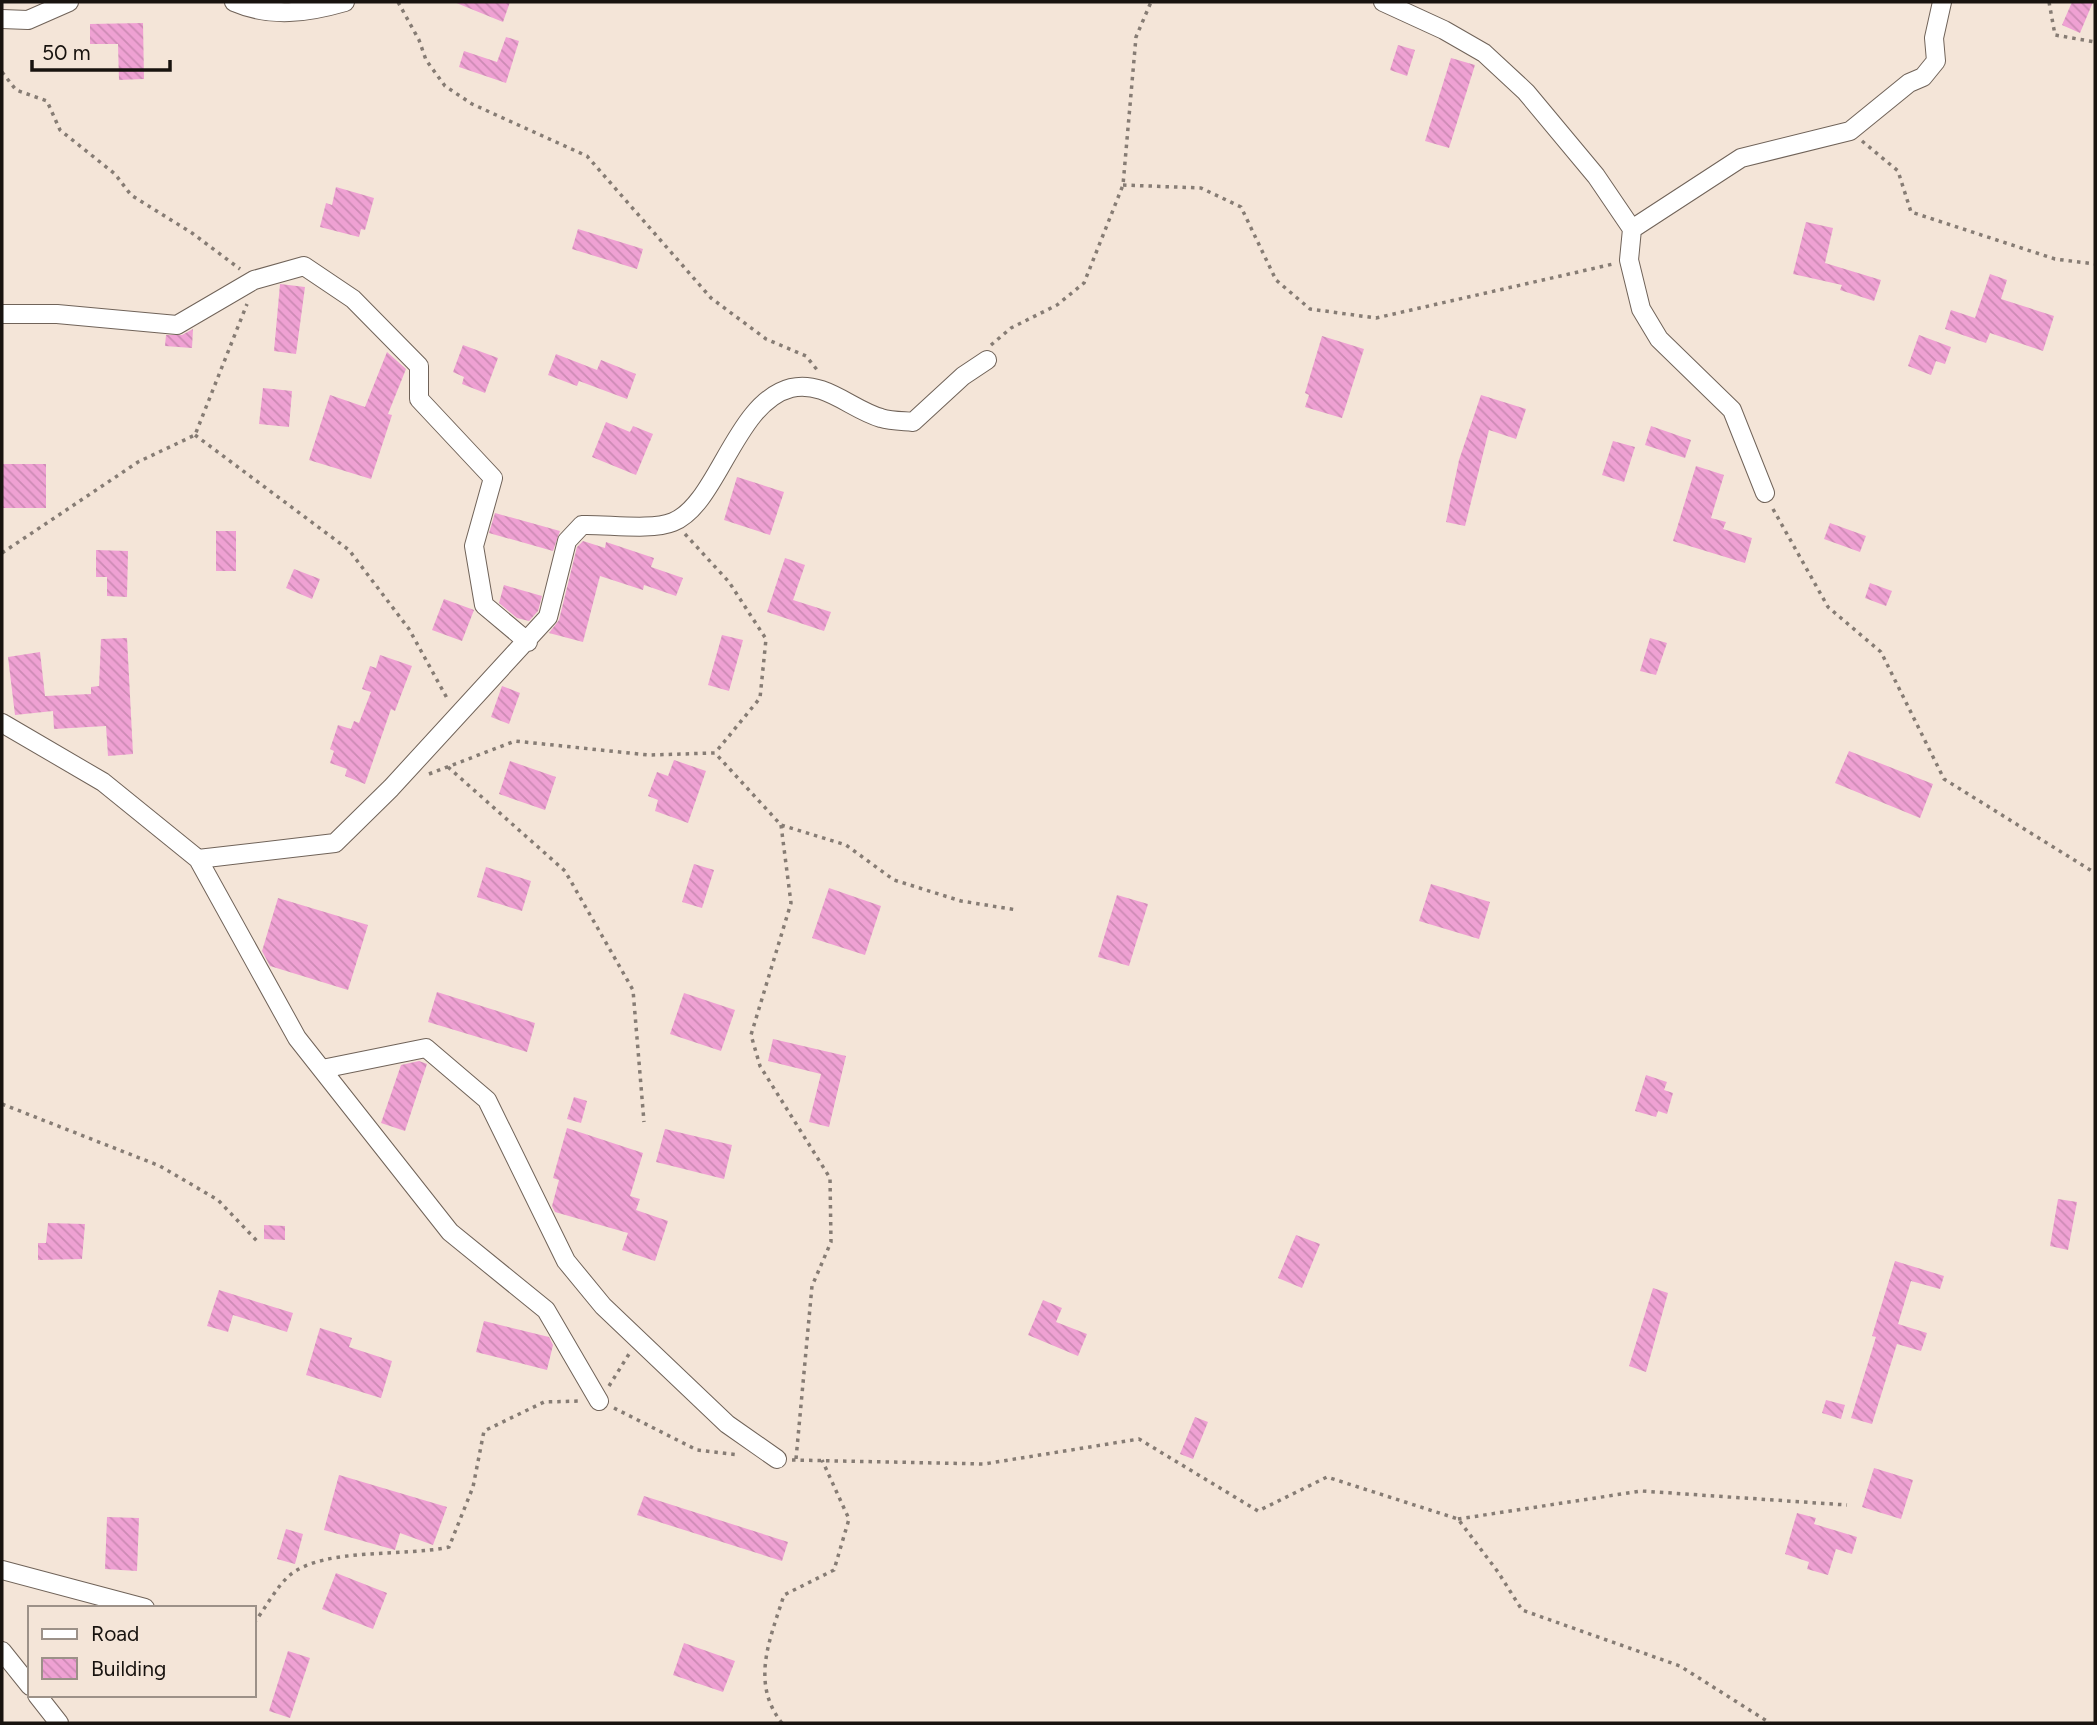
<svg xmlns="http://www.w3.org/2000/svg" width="2097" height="1725" font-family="Figtree,sans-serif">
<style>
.building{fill:url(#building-back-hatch)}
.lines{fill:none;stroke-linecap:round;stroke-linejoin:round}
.minor-casing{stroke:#706359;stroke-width:20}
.path{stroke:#867c74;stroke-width:3.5;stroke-dasharray:3.5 5;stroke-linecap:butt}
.minor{stroke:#fff;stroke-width:18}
</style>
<defs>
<pattern id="building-back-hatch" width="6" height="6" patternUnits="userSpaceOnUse" patternTransform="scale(1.75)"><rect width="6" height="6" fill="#efa1d3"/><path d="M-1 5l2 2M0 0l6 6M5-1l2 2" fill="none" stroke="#cc8ab4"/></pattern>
</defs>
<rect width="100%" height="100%" fill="#f4e5d8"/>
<!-- building -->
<path class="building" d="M 454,2 L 510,2 L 503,22 Z
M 2072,2 L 2093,2 L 2080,33 L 2062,25 Z
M 143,23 L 144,79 L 119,80 L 118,44 L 90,44 L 90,24 Z
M 506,37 L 519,41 L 506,83 L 459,67 L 464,51 L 497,62 Z
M 1398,45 L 1415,50 L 1407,76 L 1390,70 Z
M 1451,58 L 1475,65 L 1449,148 L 1425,141 Z
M 336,187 L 374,198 L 365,230 L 361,229 L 359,237 L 320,227 L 326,203 L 332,205 Z
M 1806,222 L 1833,228 L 1825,263 L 1881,280 L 1874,301 L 1840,290 L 1842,285 L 1793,274 Z
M 578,229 L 643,249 L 637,269 L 572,249 Z
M 1990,274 L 2007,280 L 2001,299 L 2054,316 L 2043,351 L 1990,333 L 1986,343 L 1945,329 L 1951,310 L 1975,318 Z
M 280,284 L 305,287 L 296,354 L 274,351 Z
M 193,329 L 192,348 L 165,346 L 166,335 L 182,335 Z
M 1919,335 L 1951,347 L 1945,364 L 1936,361 L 1931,375 L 1908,366 Z
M 1322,336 L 1364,349 L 1342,418 L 1305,407 L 1309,395 L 1305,393 Z
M 463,345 L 498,358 L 485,393 L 462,384 L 464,377 L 453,372 Z
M 387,352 L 406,369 L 388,414 L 392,415 L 371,479 L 309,460 L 330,395 L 365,407 Z
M 556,354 L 597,370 L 601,360 L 636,374 L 627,399 L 579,381 L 577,386 L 548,375 Z
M 263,388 L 292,391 L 289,427 L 259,424 Z
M 1481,395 L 1526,409 L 1516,439 L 1489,430 L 1465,526 L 1446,522 L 1459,460 Z
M 606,422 L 630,432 L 633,426 L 653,434 L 636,475 L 592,457 Z
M 1651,426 L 1691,440 L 1685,458 L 1645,445 Z
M 1613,441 L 1635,447 L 1624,482 L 1602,475 Z
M 2,464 L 46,464 L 46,508 L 2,508 Z
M 1696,466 L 1724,475 L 1711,518 L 1726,522 L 1723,529 L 1752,538 L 1745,563 L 1673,541 Z
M 737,477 L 784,492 L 770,535 L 724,520 Z
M 495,513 L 560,531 L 553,551 L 489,533 Z
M 1830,523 L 1866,536 L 1860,552 L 1824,539 Z
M 216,531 L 236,531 L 236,571 L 216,571 Z
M 583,541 L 605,548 L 606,542 L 654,558 L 651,567 L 683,578 L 676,596 L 644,585 L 643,590 L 600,576 L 583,642 L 549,633 L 559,620 L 577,547 Z
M 96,550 L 128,551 L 127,597 L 107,596 L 107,577 L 96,577 Z
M 785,558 L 805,565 L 793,600 L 831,612 L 824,631 L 767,612 Z
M 294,569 L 320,579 L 312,599 L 286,588 Z
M 1870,583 L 1892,591 L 1886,606 L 1865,598 Z
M 504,585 L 542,596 L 538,611 L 529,621 L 517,618 L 499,603 Z
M 444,599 L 474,610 L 462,641 L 432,630 Z
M 722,635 L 743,640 L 729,691 L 708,685 Z
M 127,638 L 133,754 L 108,756 L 106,726 L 54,729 L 53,711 L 15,715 L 8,657 L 40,652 L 45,696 L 91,694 L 91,687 L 99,686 L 101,639 Z
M 1650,638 L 1667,643 L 1656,675 L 1640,671 Z
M 380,655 L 412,666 L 395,711 L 391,709 L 365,784 L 345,776 L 347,769 L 330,763 L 334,751 L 330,749 L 338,725 L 351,729 L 354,721 L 359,723 L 371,692 L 362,689 L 370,666 L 376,668 Z
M 502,686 L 520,693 L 509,724 L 491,717 Z
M 1849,751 L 1933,784 L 1920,818 L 1835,783 Z
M 674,760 L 706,771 L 688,823 L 655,811 L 658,800 L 648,796 L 657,772 L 668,776 Z
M 510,761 L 556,777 L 545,810 L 499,794 Z
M 694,864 L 714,870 L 702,908 L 682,902 Z
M 486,867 L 531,881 L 522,911 L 477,897 Z
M 1431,884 L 1490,902 L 1479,939 L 1419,921 Z
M 829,888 L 881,906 L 865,955 L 812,938 Z
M 1117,895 L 1148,904 L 1129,966 L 1098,957 Z
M 278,898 L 368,925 L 348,990 L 270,966 L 262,951 Z
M 437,992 L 535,1023 L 527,1052 L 428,1022 Z
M 684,993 L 735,1010 L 721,1051 L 670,1034 Z
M 773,1039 L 846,1056 L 829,1127 L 809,1122 L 821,1074 L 768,1061 Z
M 419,1061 L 427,1064 L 405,1131 L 381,1123 L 401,1065 Z
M 1646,1075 L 1667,1082 L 1664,1090 L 1673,1093 L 1667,1114 L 1658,1111 L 1656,1117 L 1635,1111 Z
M 574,1097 L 587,1101 L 581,1123 L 567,1119 Z
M 567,1128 L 643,1153 L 630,1196 L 640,1199 L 636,1210 L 668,1221 L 655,1261 L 622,1250 L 628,1233 L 555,1212 L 552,1206 L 559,1180 L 553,1178 Z
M 665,1129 L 732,1145 L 724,1179 L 656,1162 Z
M 2058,1199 L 2077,1202 L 2068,1250 L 2050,1246 Z
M 48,1223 L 85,1224 L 82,1259 L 38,1260 L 38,1243 L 46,1243 Z
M 264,1225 L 285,1226 L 285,1240 L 264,1239 Z
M 1296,1235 L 1320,1244 L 1302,1288 L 1278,1278 Z
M 1895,1261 L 1944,1276 L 1940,1289 L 1911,1281 L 1898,1324 L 1927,1333 L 1921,1351 L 1897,1344 L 1872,1424 L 1851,1418 L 1876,1337 L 1872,1336 Z
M 1653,1288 L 1668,1293 L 1646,1372 L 1629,1366 Z
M 219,1290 L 293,1313 L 287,1332 L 233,1315 L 228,1332 L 207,1326 Z
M 1043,1300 L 1062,1308 L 1056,1322 L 1087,1334 L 1078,1356 L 1028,1335 Z
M 484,1321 L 549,1337 L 553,1345 L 547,1370 L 476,1352 Z
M 320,1328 L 352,1338 L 349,1347 L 392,1361 L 381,1398 L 306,1375 Z
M 1826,1400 L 1845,1405 L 1841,1419 L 1822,1413 Z
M 1195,1417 L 1208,1422 L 1193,1459 L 1180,1454 Z
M 1874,1468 L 1913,1480 L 1901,1519 L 1862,1507 Z
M 339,1475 L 447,1507 L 433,1545 L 400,1533 L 395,1550 L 324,1530 Z
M 644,1496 L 788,1542 L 782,1561 L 637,1515 Z
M 1797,1513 L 1816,1518 L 1814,1524 L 1857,1537 L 1852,1554 L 1836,1549 L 1828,1575 L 1807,1569 L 1809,1562 L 1785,1554 Z
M 107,1517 L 139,1518 L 137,1571 L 105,1569 Z
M 286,1529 L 303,1534 L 295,1564 L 277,1559 Z
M 336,1573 L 387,1593 L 373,1629 L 322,1609 Z
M 684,1643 L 735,1661 L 723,1692 L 673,1675 Z
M 288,1651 L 310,1658 L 290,1718 L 269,1711 Z"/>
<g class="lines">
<defs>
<path id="minor" d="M 234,2 C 271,18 307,13 345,2
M 1383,2 L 1444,30 L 1484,53 L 1526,92 L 1596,176 L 1632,229 L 1741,158 L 1850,131 L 1909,83 L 1923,77 L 1936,61 L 1934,38 L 1942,2
M 2,19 L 28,20 L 69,2
M 1632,229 L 1629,260 L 1641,309 L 1659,339 L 1732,410 L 1765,493
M 2,314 L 57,314 L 177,325 L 254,280 L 304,266 L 353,299 L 419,366 L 419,399 L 493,478 L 474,546 L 484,605 L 528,642
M 2,723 L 103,782 L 198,859 L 297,1038 L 450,1232 L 546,1310 L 599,1401
M 198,859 L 335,843 L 391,788 L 548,617 L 567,541 L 582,525 C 607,524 651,531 673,522 C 718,504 735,402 791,388 C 824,380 852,410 881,418 C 891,421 903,421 913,422 L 963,376 L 987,360
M 322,1069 L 426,1048 L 487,1100 L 566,1261 L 603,1306 L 727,1424 L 777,1459
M 2,1570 L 145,1608
M 2,1651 L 30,1686
M 37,1695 L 59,1723"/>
</defs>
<!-- minor casing -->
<use href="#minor" class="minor-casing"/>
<!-- path -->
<path class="path" d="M 398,2 L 419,40 L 426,60 L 445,86 L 472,104 L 587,156 L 711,298 L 766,339 L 806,356 L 818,371
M 2049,2 L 2055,35 L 2095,42
M 2,72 L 16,90 L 47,101 L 60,130 L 115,174 L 131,195 L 192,233 L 240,269
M 1862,141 L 1898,171 L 1911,212 L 2055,259 L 2095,264
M 1123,185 L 1201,188 L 1241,207 L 1276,280 L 1310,309 L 1376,318 L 1613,264
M 991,345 L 1011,328 L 1057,305 L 1084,283 L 1123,185 L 1136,37 L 1151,2
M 195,435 L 349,550 L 409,629 L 448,700
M 1773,509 L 1828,607 L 1881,652 L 1944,779 L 2095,873
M 685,534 L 729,582 L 766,639 L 760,698 L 715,753
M 2,553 L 138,462 L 195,435 L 247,304
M 448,767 L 565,871 L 633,990 L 644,1122
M 429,774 L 515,741 L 648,755 L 715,753 L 781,825 L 846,845 L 894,880 L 961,901 L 1017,910
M 781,825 L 791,903 L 751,1035 L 760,1066 L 830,1178 L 831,1242 L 812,1286 L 796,1459
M 2,1104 L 160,1166 L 218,1200 L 258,1242
M 609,1386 L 629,1354
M 614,1408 L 697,1450 L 739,1455
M 792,1460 L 984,1464 L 1139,1439 L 1258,1511 L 1327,1477 L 1458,1519 L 1498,1572 L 1522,1610 L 1680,1666 L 1770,1723
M 1458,1519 L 1641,1491 L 1847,1505
M 254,1623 C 265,1609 276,1587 290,1575 C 324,1547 405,1557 449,1547 L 473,1487 L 484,1431 L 544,1402 L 581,1401
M 782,1723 C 750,1683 770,1639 784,1595 L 834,1570 L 849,1519 L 822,1460"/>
<!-- minor -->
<use href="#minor" class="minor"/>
</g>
<!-- border -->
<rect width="2097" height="1725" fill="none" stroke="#18130f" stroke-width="7"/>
<!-- legend -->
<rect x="28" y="1606" width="228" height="91" fill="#f4e5d8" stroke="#9c9188" stroke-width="2"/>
<rect x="42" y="1629" width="35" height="10" fill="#ffffff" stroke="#9c9188" stroke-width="2"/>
<text x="91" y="1641" font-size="21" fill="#18130f">Road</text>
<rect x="42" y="1658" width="35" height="21" fill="url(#building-back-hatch)" stroke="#9c9188" stroke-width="2"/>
<text x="91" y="1676" font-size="21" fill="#18130f">Building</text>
<!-- scale -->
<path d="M32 60v10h138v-10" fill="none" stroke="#18130f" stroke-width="3.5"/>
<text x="42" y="60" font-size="21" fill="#18130f" stroke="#f4e5d8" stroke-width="5" paint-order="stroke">50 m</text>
</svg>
